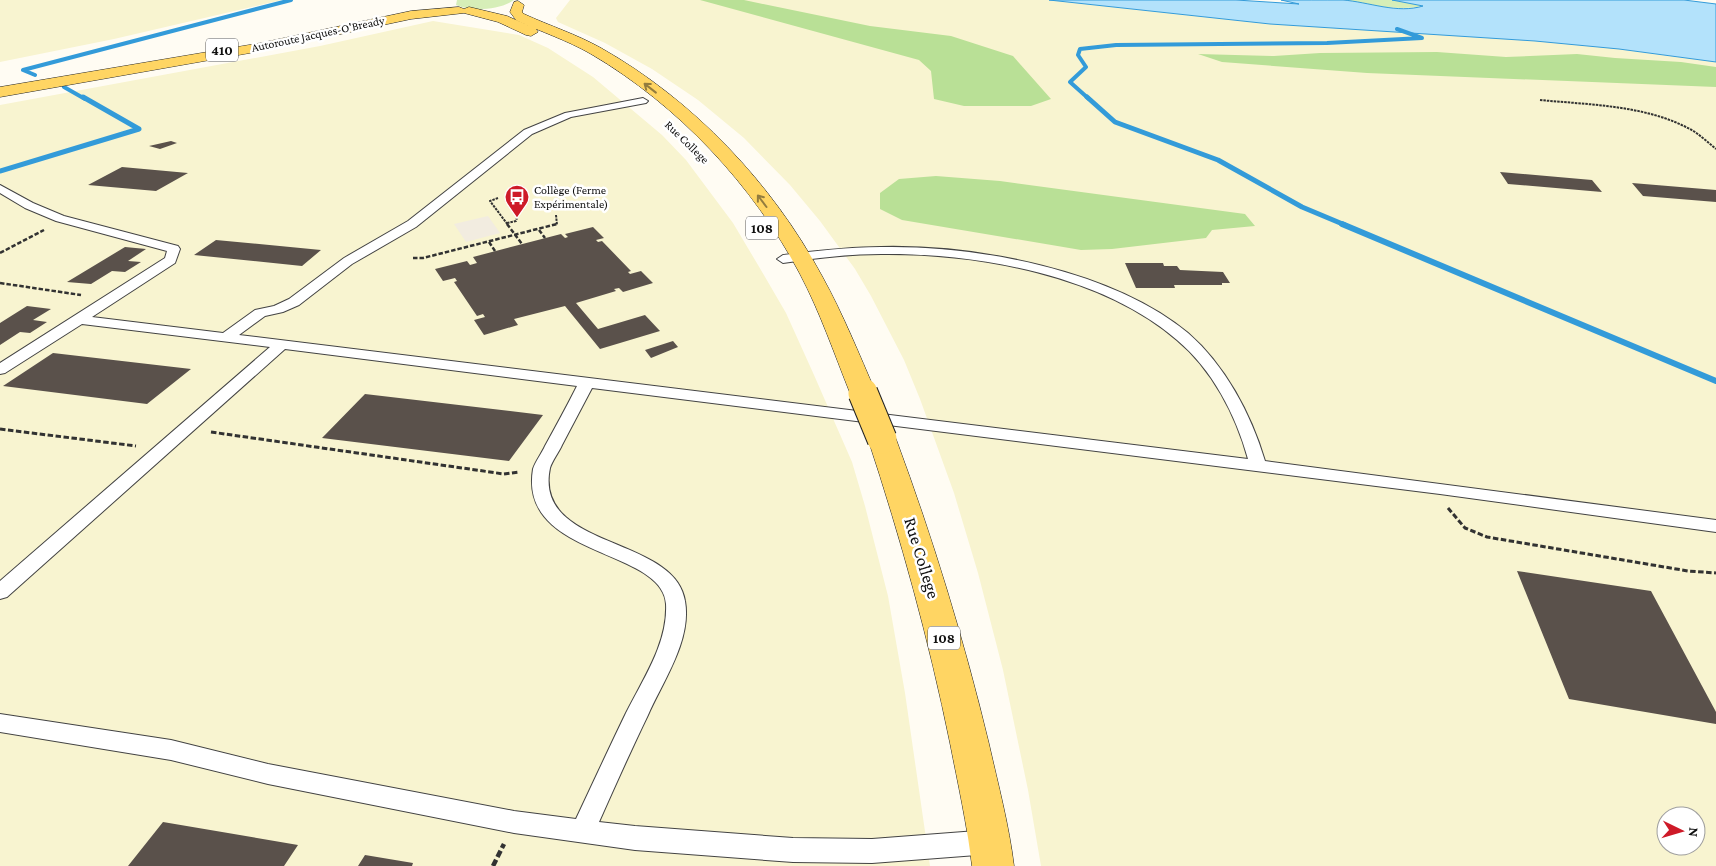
<svg xmlns="http://www.w3.org/2000/svg" width="1716" height="866" font-family="'Crimson Pro',serif">
<style>
.farmland{fill:#f8f4d0;fill-rule:evenodd}
.green{fill:#d6eeb8}
.forest{fill:#b9e096}
.plaza{fill:#f2ece0}
.water{fill:#b3e2fb;stroke:#339bd9}
.lines{fill:none;stroke-linecap:round;stroke-linejoin:round}
.stream-far2{stroke:#339bd9;stroke-width:4}
.stream-far1{stroke:#339bd9;stroke-width:5}
.stream{stroke:#339bd9;stroke-width:6}
.building{fill:#5a514b}
.service-casing{stroke:#434343;stroke-width:2}
.primary-casing{stroke:#212121;stroke-width:1}
.path-far3{stroke:#323232;stroke-width:2;stroke-dasharray:2.5 1;stroke-linecap:butt}
.path-far2{stroke:#323232;stroke-width:2.5;stroke-dasharray:4.5 2;stroke-linecap:butt}
.path-far1{stroke:#323232;stroke-width:3;stroke-dasharray:5.5 2.5;stroke-linecap:butt}
.path{stroke:#323232;stroke-width:4.5;stroke-dasharray:7 3;stroke-linecap:butt}
.service{fill:#fff;fill-rule:evenodd}
.primary{fill:#ffd563;fill-rule:evenodd}
.primary-bridge-casing{stroke:#212121;stroke-width:31;stroke-linecap:butt}
.primary-bridge{stroke:#ffd563;stroke-width:29}
.oneway{stroke:#937c3e}
.labels{text-anchor:middle;stroke-width:5;stroke-linejoin:round;paint-order:stroke}
.far-street-label{font-size:12px;fill:#101010;stroke:#fff}
.far-poi-label{font-size:12px;fill:#101010;stroke:#fff;text-anchor:start}
.shield{fill:#fff;stroke:#585858;stroke-width:1}
.shield-label{font-size:14px;font-weight:bold;fill:#101010}
.near-street-label{font-size:18px;fill:#101010;stroke:#fff}
</style>
<rect width="100%" height="100%" fill="#fffcf3"/>
<!-- farmland -->
<path class="farmland" d="M 0,0 L 282,0 L 114,39 L 0,62 Z
M 570,0 L 1049,0 L 1270,24 L 1535,41 L 1619,49 L 1716,62 L 1716,866 L 1041,866 L 1028,790 L 1003,670 L 978,573 L 954,493 L 920,399 L 904,360 L 871,296 L 855,269 L 820,221 L 790,185 L 744,138 L 698,100 L 652,69 L 605,43 L 558,22 L 556,18 ZM 1666,816 L 1696,816 L 1696,846 L 1666,846 Z
M 433,21 L 519,35 L 548,48 L 593,77 L 662,135 L 686,160 L 733,223 L 758,265 L 786,313 L 814,375 L 852,462 L 865,506 L 888,596 L 905,693 L 930,866 L 0,866 L 0,105 L 320,46 Z"/>
<!-- green -->
<path class="green" d="M 457,0 L 514,0 C 500,10 471,12 456,5 Z
M 1343,0 L 1392,0 L 1424,6 C 1398,11 1369,5 1343,0 Z"/>
<!-- forest -->
<path class="forest" d="M 700,0 L 744,0 L 870,26 L 951,36 L 1013,56 L 1051,99 L 1031,106 L 964,106 L 934,99 L 931,71 L 919,60 Z
M 1437,52 L 1506,57 L 1577,54 L 1615,58 L 1681,62 L 1716,67 L 1716,87 L 1367,73 L 1222,62 L 1198,54 L 1274,56 L 1320,53 Z
M 936,176 L 1000,181 L 1245,214 L 1255,226 L 1212,230 L 1206,238 L 1112,249 L 1081,250 L 902,220 L 880,209 L 880,193 L 899,179 Z"/>
<!-- plaza -->
<path class="plaza" d="M 488,216 L 500,233 L 466,242 L 454,224 Z"/>
<!-- water -->
<path class="water" d="M 1049,0 L 1236,0 L 1299,4 L 1281,0 C 1301,0 1322,0 1343,0 C 1369,2 1397,14 1423,6 L 1392,0 L 1684,0 L 1716,4 L 1716,62 L 1619,49 L 1535,41 L 1270,24 Z"/>
<g class="lines">
<!-- stream-far2 -->
<path class="stream-far2" d="M 35,75 L 23,70 L 291,0
M 64,87 L 85,99
M 1089,99 L 1070,82 L 1086,67 L 1078,55 L 1080,49 L 1116,45 L 1327,43 L 1422,38 L 1397,29"/>
<!-- stream-far1 -->
<path class="stream-far1" d="M 1087,97 L 1115,122 L 1218,160 L 1302,207 L 1345,225
M 0,171 L 139,129 L 83,97"/>
<!-- stream -->
<path class="stream" d="M 1342,224 L 1716,381"/>
</g>
<!-- building -->
<path class="building" d="M 171,141 L 177,143 L 160,149 L 149,146 Z
M 122,167 L 188,173 L 156,191 L 88,185 Z
M 1500,172 L 1592,180 L 1602,192 L 1508,184 Z
M 1632,183 L 1716,190 L 1716,202 L 1643,196 Z
M 593,227 L 604,238 L 596,240 L 598,242 L 602,241 L 631,271 L 628,272 L 630,274 L 641,271 L 653,283 L 623,292 L 619,288 L 614,289 L 616,291 L 576,303 L 598,329 L 645,315 L 660,331 L 600,349 L 565,306 L 514,319 L 518,325 L 484,335 L 474,320 L 485,317 L 483,314 L 477,316 L 454,282 L 457,281 L 455,278 L 443,281 L 435,269 L 467,261 L 470,265 L 477,263 L 473,257 L 561,234 L 565,238 L 568,237 L 565,234 Z
M 216,240 L 321,250 L 302,266 L 194,255 Z
M 125,247 L 146,249 L 128,261 L 141,262 L 125,272 L 112,271 L 91,284 L 67,282 Z
M 1125,263 L 1163,263 L 1164,266 L 1177,266 L 1180,270 L 1223,272 L 1230,283 L 1222,283 L 1222,285 L 1174,285 L 1175,288 L 1136,288 Z
M 27,306 L 51,309 L 33,320 L 47,322 L 30,333 L 20,332 L 0,345 L 0,323 Z
M 673,341 L 678,347 L 651,358 L 645,350 Z
M 53,353 L 191,369 L 147,404 L 3,386 Z
M 365,394 L 543,415 L 509,461 L 322,438 Z
M 1517,571 L 1651,591 L 1716,712 L 1716,724 L 1569,699 Z
M 163,822 L 298,845 L 284,866 L 128,866 Z
M 365,855 L 413,863 L 412,866 L 358,866 Z"/>
<g class="lines">
<defs>
<path id="service" d="M 643,98 L 648,101 L 646,103 L 571,117 L 532,134 L 416,227 L 352,264 L 299,305 L 283,312 L 265,316 L 239,335 L 1248,459 C 1236,415 1212,369 1177,340 C 1102,275 978,253 881,254 C 848,254 816,258 783,263 L 777,259 L 783,255 C 816,251 848,247 881,247 C 977,245 1112,270 1188,333 C 1225,365 1251,414 1265,461 L 1716,520 L 1716,532 L 1440,494 L 592,388 C 582,407 572,426 562,445 C 559,452 552,461 550,468 C 533,550 675,535 685,601 C 692,640 663,681 648,715 C 631,750 615,786 599,822 L 635,826 L 793,838 L 872,839 L 990,830 L 999,834 L 1002,842 L 999,850 L 990,854 L 872,863 L 793,862 L 635,850 L 514,833 L 268,784 L 171,760 L 0,732 L 0,714 L 171,740 L 268,764 L 514,811 L 576,819 C 593,783 609,748 626,713 C 643,679 668,643 666,604 C 663,548 518,558 533,469 C 535,462 542,453 545,446 C 556,426 567,406 577,386 L 285,349 L 7,597 L 0,599 L 0,581 L 270,347 L 82,324 L 5,373 L 0,374 L 0,363 L 165,258 L 167,251 L 56,221 L 25,208 L 0,193 L 0,185 L 33,203 L 64,216 L 178,246 L 180,249 L 175,263 L 92,317 L 223,333 L 255,310 L 274,306 L 289,299 L 344,258 L 408,221 L 524,130 L 565,113 Z"/>
<path id="primary" d="M 518,1 L 524,5 L 522,12 L 524,14 C 550,26 576,34 601,48 C 693,100 772,183 822,276 C 843,314 859,354 876,393 L 872,399 L 863,401 L 854,399 L 850,393 C 834,353 820,312 800,274 C 753,185 678,105 591,54 C 567,40 541,32 516,20 L 510,12 L 514,2 Z
M 459,7 L 464,9 L 469,7 L 507,16 L 536,29 L 538,32 L 531,36 L 526,35 L 498,22 L 464,13 L 411,19 L 261,51 L 0,97 L 0,87 L 261,43 L 411,11 Z
M 882,430 L 892,433 L 896,439 C 933,539 964,640 989,744 C 998,784 1009,825 1014,866 L 972,866 C 967,824 958,784 950,743 C 929,640 901,539 868,439 L 872,433 Z"/>
</defs>
<!-- service casing -->
<use href="#service" class="service-casing"/>
<!-- primary casing -->
<use href="#primary" class="primary-casing"/>
<!-- path-far3 -->
<path class="path-far3" d="M 1540,100 C 1591,105 1650,105 1695,132 C 1702,137 1709,143 1716,149
M 498,198 L 490,201 L 508,225
M 556,215 L 557,225
M 507,223 L 516,221 L 517,218"/>
<!-- path-far2 -->
<path class="path-far2" d="M 507,224 L 522,244
M 539,230 L 545,238
M 489,242 L 495,251
M 0,253 L 44,230
M 413,258 L 423,258 L 557,224
M 0,283 L 81,295"/>
<!-- path-far1 -->
<path class="path-far1" d="M 0,429 L 136,446
M 211,432 L 504,474 L 519,472
M 1448,508 L 1465,528 L 1487,537 L 1688,571 L 1716,573"/>
<!-- path -->
<path class="path" d="M 493,866 L 504,844"/>
<!-- service -->
<use href="#service" class="service"/>
<!-- primary -->
<use href="#primary" class="primary"/>
<defs>
<path id="primary-bridge" d="M 863,393 L 882,439"/>
</defs>
<!-- primary-bridge casing -->
<use href="#primary-bridge" class="primary-bridge-casing"/>
<!-- primary-bridge -->
<use href="#primary-bridge" class="primary-bridge"/>
</g>
<!-- one-way arrows -->
<defs><path id="oneway-shaft" d="M-6 0H5M1.5-3L5.5 0L1.5 3" fill="none" stroke-width="1.6" stroke-linecap="round" stroke-linejoin="round" transform="scale(1.25)"/></defs>
<g class="oneway">
<use href="#oneway-shaft" transform="translate(650 88) rotate(-142)"/>
<use href="#oneway-shaft" transform="translate(762 201) rotate(-127)"/>
</g>
<!-- icons -->
<defs>
<symbol id="bus-pin" viewBox="-11 -11 22 30"><path d="M0 17L-7.5 6A9.5 9.5 0 1 1 7.5 6Z" fill="#ce1a28" stroke="#fff"/><path d="M-5-6H5V4H4V6H2V4H-2V6H-4V4H-5ZM-3.5-4V0h7V-4ZM-3.5 1.2v1.5H-2V1.2ZM2 1.2v1.5H3.5V1.2Z" fill="#fff"/></symbol>
</defs>
<g fill-rule="evenodd">
<use href="#bus-pin" x="503" y="183" width="28" height="38"/>
</g>
<g class="labels">
<!-- far-street labels -->
<g class="far-street-label">
<text transform="translate(318 34) rotate(-12)" y="4">Autoroute Jacques-O'Bready</text>
<text transform="translate(687 142) rotate(44)" y="4">Rue College</text>
</g>
<!-- far-poi labels -->
<g class="far-poi-label">
<text x="534" y="194">Collège (Ferme<tspan x="534" dy="14">Expérimentale)</tspan></text>
</g>
<!-- shield labels -->
<g class="shield">
<rect x="206" y="38.5" width="32" height="23" rx="4"/>
<rect x="746" y="216.5" width="32" height="23" rx="4"/>
<rect x="928" y="626.5" width="32" height="23" rx="4"/>
</g>
<g class="shield-label">
<text x="222" y="55">410</text>
<text x="762" y="233">108</text>
<text x="944" y="643">108</text>
</g>
<!-- near-street labels -->
<g class="near-street-label">
<text transform="translate(922 558) rotate(73)" y="6">Rue College</text>
</g>
</g>
<!-- north arrow -->
<g transform="translate(1681 831) rotate(95)"><circle r="24" fill="#ffffff" stroke="#9f9f9f"/>
<path d="M0-4L9 19L0 12L-9 19Z" fill="#ce1a28"/>
<text y="-8" font-size="14" font-weight="bold" text-anchor="middle" fill="#101010">N</text>
</g>
</svg>
